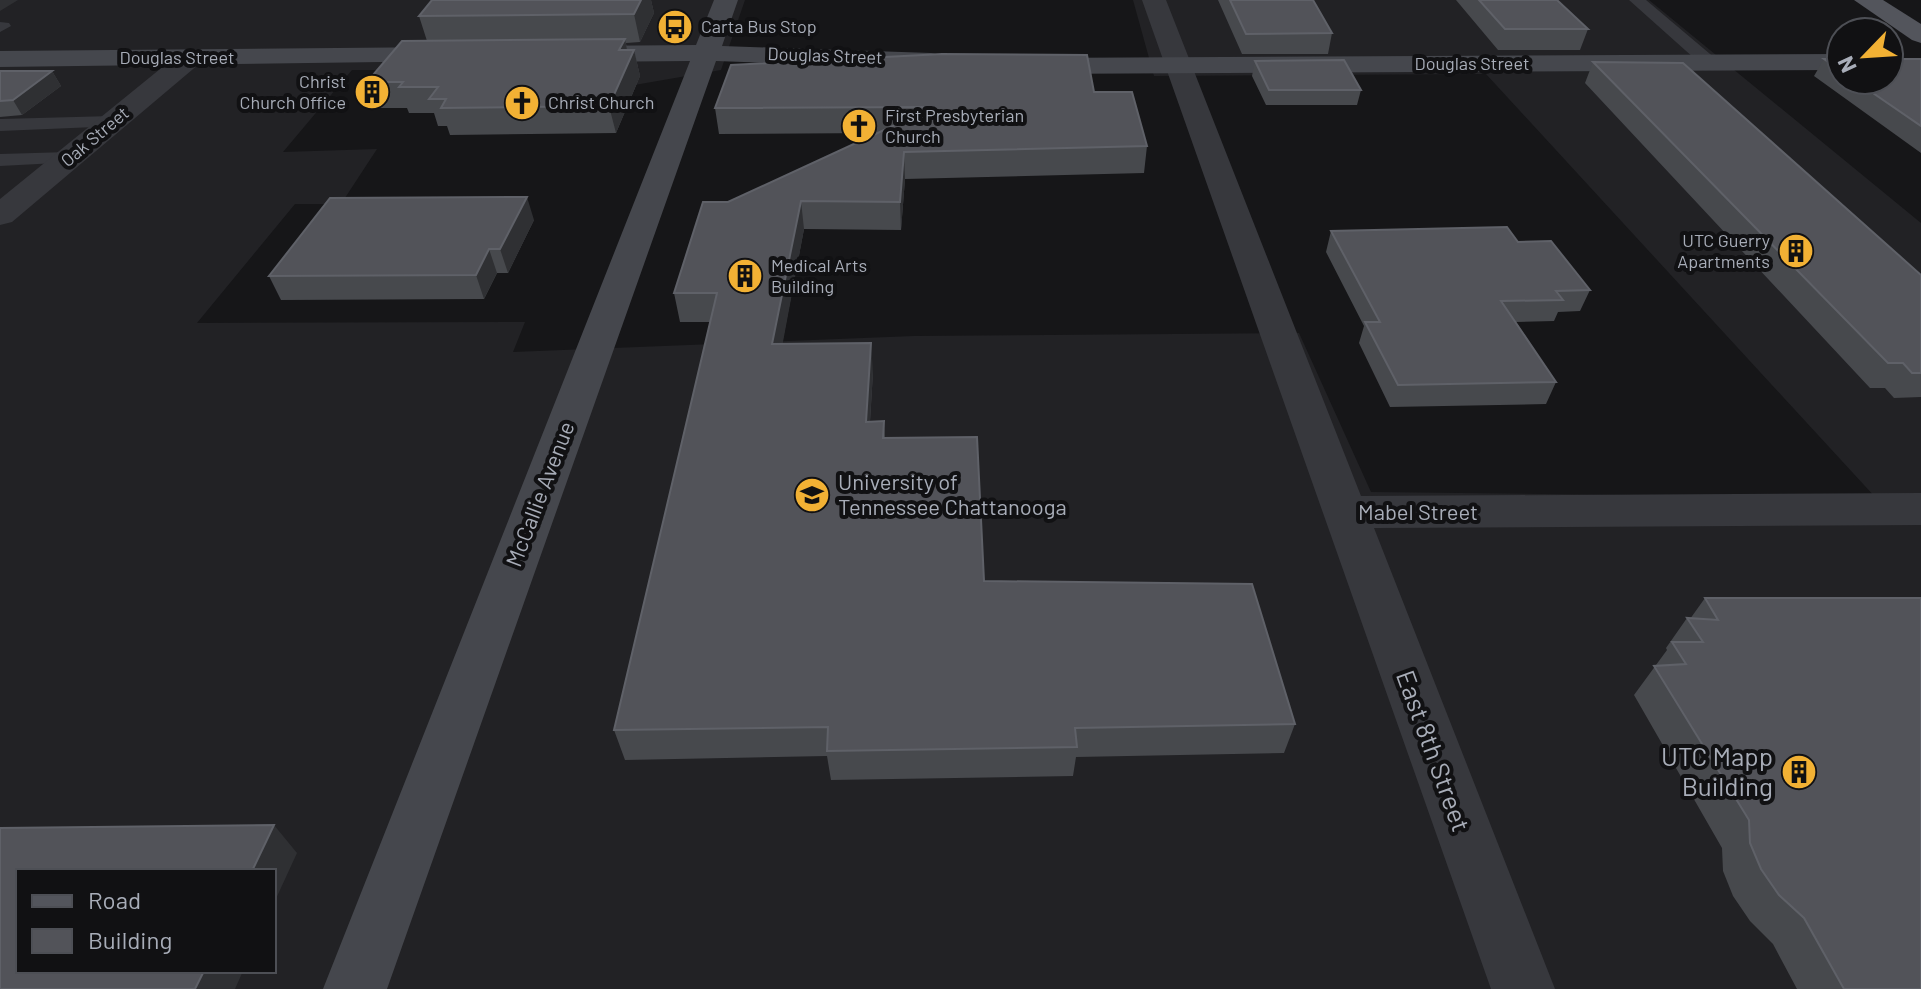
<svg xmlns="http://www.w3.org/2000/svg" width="1921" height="989" font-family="Barlow,sans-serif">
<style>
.built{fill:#222225;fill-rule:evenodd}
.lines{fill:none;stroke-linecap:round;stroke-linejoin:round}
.lane{fill:#37383d;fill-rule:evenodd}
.street{fill:#37383d;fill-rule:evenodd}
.secondary{fill:#45474d;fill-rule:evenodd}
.primary{fill:#53555c;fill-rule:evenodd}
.wall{fill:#47494d}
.shaded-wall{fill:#2f3033}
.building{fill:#525359;stroke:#5f6168;stroke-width:2}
.labels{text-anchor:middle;stroke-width:8;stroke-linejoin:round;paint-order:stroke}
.far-poi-label{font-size:18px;fill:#a8adb8;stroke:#111113;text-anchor:start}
.far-street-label{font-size:18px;fill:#a8adb8;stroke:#111113}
.poi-label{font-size:22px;fill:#a8adb8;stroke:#111113;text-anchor:start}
.street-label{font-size:22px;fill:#a8adb8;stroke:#111113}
.near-street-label{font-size:26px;fill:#a8adb8;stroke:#111113}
.near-poi-label{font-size:26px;fill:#a8adb8;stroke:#111113;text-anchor:end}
</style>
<rect width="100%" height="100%" fill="#161618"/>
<!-- built -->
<path class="built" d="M 0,0 L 745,0 L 721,70 L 594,92 L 517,70 L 352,70 L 283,152 L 377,149 L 341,204 L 295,204 L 197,323 L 525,322 L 513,352 L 914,336 L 1299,333 L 1371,492 L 1876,498 L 1486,74 L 1154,76 L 1133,0 L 1649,0 L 1921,223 L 1921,989 L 0,989 ZM 18,871 L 274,871 L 274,971 L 18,971 Z"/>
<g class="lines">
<!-- lane -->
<path class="lane" d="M 1629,0 L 1646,0 L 1716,59 L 1716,67 L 1704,67 Z
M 0,22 L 9,23 L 11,26 L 0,32 Z
M 113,116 L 119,118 L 119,126 L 0,131 L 0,119 Z
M 69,152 L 76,154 L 79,158 L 76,162 L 0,166 L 0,154 Z"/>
<!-- street -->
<path class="street" d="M 1142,0 L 1166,0 L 1361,496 L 1921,493 L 1921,525 L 1374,528 L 1555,989 L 1491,989 Z
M 190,50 L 203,58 L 199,64 L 12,222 L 0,225 L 0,199 L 181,52 Z"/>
<!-- secondary -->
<path class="secondary" d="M 714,0 L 738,0 L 722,46 L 931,53 L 940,55 L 944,61 L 940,67 L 931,69 L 716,61 L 387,989 L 323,989 L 690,61 L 576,62 L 563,54 L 576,46 L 696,45 Z
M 447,47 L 460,55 L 456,61 L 0,67 L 0,51 Z
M 1841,54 L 1841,70 L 1031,74 L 1022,72 L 1018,66 L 1022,60 L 1031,58 Z"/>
<!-- primary -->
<path class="primary" d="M 1854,0 L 1883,0 L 1921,24 L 1921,43 L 1912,40 Z"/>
</g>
<!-- wall -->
<path class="wall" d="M 432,0 L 651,0 L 654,13 L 640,42 L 626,43 L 627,50 L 634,50 L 640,76 L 616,133 L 450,135 L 447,126 L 438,126 L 434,113 L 409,113 L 407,108 L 377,108 L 367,82 L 427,41 L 419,16 Z
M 1218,0 L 1313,0 L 1332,33 L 1328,54 L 1242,54 Z
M 1456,0 L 1557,0 L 1588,29 L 1580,50 L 1498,50 Z
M 1824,59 L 1841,59 L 1841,80 L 1889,80 L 1921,59 L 1921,153 L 1814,76 Z
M 1255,61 L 1361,90 L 1357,105 L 1266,105 L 1252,76 Z
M 1593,62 L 1921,275 L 1921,397 L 1894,398 L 1885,388 L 1870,388 L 1585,83 Z
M 0,71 L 52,71 L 61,86 L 22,115 L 0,117 Z
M 1094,92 L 1147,146 L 1144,173 L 905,179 L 901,230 L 804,229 L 782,344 L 873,372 L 870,422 L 884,421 L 885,438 L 984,581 L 1295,724 L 1284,753 L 1076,757 L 1073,776 L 831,780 L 827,756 L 625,760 L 614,730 L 710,322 L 680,322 L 674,293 L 728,202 L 877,133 L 719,134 L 715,108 Z
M 534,220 L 508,273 L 497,273 L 484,299 L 281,300 L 269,276 Z
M 1331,231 L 1518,242 L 1590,290 L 1580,311 L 1558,312 L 1554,321 L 1516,322 L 1556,382 L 1546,404 L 1390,407 L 1359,343 L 1364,326 L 1326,252 Z
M 1705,598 L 1921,598 L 1921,989 L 1797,989 L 1773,944 L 1750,921 L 1733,896 L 1723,871 L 1722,848 L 1634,695 L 1667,650 L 1666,648 L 1687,618 L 1690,619 Z"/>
<!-- shaded-wall -->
<path class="shaded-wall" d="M 0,0 L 18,0 L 0,11 Z
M 633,0 L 651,0 L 654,13 L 640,42 L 634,14 Z
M 625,39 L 629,61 L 634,50 L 640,76 L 616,133 L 609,106 L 619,50 Z
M 52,71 L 61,86 L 22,115 L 13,100 Z
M 904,152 L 905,179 L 901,230 L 900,202 Z
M 527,197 L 534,220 L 508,273 L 500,249 Z
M 801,201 L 804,229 L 777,374 L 772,344 Z
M 489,249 L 497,273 L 484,299 L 476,275 Z
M 871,343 L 873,372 L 868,452 L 866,422 Z
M 274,825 L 297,853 L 274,903 L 274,871 L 252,871 Z
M 204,971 L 243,971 L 235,989 L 195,989 Z"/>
<!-- building -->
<path class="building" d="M 432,0 L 641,0 L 634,14 L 419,16 Z
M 1230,0 L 1313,0 L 1332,33 L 1246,34 Z
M 1479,0 L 1557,0 L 1588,29 L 1505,29 Z
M 625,39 L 619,50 L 634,50 L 609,106 L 441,108 L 446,99 L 429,99 L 438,87 L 399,87 L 403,82 L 367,82 L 402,41 Z
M 942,54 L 1087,55 L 1094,92 L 1132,92 L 1147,146 L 904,152 L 900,202 L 801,201 L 772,344 L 871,343 L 866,422 L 884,421 L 883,438 L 977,437 L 984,581 L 1252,584 L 1295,724 L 1075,728 L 1077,747 L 827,751 L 828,727 L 614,730 L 717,293 L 674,293 L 703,202 L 728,202 L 934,107 L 715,108 L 731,65 Z
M 1824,59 L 1841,59 L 1841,71 Z
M 1889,59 L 1921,59 L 1921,126 L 1854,80 L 1889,80 Z
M 1344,60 L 1361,90 L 1269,90 L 1255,61 Z
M 1593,62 L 1683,63 L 1921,275 L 1921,373 L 1912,373 L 1903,363 L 1888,363 Z
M 0,71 L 52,71 L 13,100 L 0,101 Z
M 527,197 L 500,249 L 489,249 L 476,275 L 269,276 L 330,198 Z
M 1507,227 L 1518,242 L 1551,241 L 1590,290 L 1556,291 L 1563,300 L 1501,301 L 1556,382 L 1398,385 L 1365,322 L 1380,322 L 1331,231 Z
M 1705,598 L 1921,598 L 1921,989 L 1844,989 L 1804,918 L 1779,895 L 1761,869 L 1750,843 L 1749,820 L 1654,666 L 1686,664 L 1672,642 L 1703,642 L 1687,618 L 1718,620 Z
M 274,825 L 252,871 L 18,871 L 18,971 L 204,971 L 195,989 L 0,989 L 0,828 Z"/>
<!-- icons -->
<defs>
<symbol id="bus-disc" viewBox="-11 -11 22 22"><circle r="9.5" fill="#f2b134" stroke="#111113"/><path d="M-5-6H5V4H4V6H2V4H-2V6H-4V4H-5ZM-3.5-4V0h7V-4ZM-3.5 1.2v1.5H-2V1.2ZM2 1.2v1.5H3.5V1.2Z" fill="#111"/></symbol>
<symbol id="building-disc" viewBox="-11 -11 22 22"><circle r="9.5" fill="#f2b134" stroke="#111113"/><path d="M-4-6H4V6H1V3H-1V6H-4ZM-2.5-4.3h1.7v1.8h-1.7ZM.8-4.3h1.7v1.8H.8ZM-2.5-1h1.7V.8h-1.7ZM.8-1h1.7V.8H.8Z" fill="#111"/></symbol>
<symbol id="church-disc" viewBox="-11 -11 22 22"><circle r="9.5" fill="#f2b134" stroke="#111113"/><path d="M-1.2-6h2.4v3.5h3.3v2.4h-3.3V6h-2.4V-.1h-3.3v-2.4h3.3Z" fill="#111"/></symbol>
<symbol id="university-disc" viewBox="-11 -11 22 22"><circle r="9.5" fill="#f2b134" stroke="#111113"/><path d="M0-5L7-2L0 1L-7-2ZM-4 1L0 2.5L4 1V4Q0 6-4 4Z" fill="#111"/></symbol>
</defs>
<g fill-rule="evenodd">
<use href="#bus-disc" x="655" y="7" width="40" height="40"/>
<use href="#building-disc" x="352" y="72" width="40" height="40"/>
<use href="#church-disc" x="502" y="83" width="40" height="40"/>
<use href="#church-disc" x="839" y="106" width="40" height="40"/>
<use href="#building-disc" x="1776" y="231" width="40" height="40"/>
<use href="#building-disc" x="725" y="256" width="40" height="40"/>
<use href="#university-disc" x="792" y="475" width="40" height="40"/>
<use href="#building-disc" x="1779" y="752" width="40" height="40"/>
</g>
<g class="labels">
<!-- far-poi labels -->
<g class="far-poi-label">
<text x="701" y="33">Carta Bus Stop</text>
<text x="346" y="88" text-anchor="end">Christ<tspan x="346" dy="21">Church Office</tspan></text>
<text x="548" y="109">Christ Church</text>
<text x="885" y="122">First Presbyterian<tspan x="885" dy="21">Church</tspan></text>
<text x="1770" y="247" text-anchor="end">UTC Guerry<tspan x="1770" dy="21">Apartments</tspan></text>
<text x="771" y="272">Medical Arts<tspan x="771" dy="21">Building</tspan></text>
</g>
<!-- far-street labels -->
<g class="far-street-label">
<text transform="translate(825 56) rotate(2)" y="6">Douglas Street</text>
<text x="177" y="64">Douglas Street</text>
<text x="1472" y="70">Douglas Street</text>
<text transform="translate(95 137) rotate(-40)" y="6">Oak Street</text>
</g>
<!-- poi labels -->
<g class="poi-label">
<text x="838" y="490">University of<tspan x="838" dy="25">Tennessee Chattanooga</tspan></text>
</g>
<!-- street labels -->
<g class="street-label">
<text transform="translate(540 494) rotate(-69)" y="8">McCallie Avenue</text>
<text x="1418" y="520">Mabel Street</text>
</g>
<!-- near-street labels -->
<g class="near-street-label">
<text transform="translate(1433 751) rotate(70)" y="9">East 8th Street</text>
</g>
<!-- near-poi labels -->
<g class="near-poi-label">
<text x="1773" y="766">UTC Mapp<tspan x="1773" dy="30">Building</tspan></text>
</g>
</g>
<!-- legend -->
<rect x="16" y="869" width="260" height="104" fill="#111113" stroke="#4d4f55" stroke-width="2"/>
<rect x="32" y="895" width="40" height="12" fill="#53555c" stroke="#4d4f55" stroke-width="2"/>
<text x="88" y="909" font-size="24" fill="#a8adb8">Road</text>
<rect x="32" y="929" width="40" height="24" fill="#525359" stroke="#4d4f55" stroke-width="2"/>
<text x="88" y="949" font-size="24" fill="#a8adb8">Building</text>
<!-- north arrow -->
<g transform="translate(1865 56) rotate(245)"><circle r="38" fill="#111113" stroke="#4d4f55" stroke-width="2"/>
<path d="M0-6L14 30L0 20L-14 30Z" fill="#f2b134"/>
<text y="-12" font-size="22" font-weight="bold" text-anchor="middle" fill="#a8adb8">N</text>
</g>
</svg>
